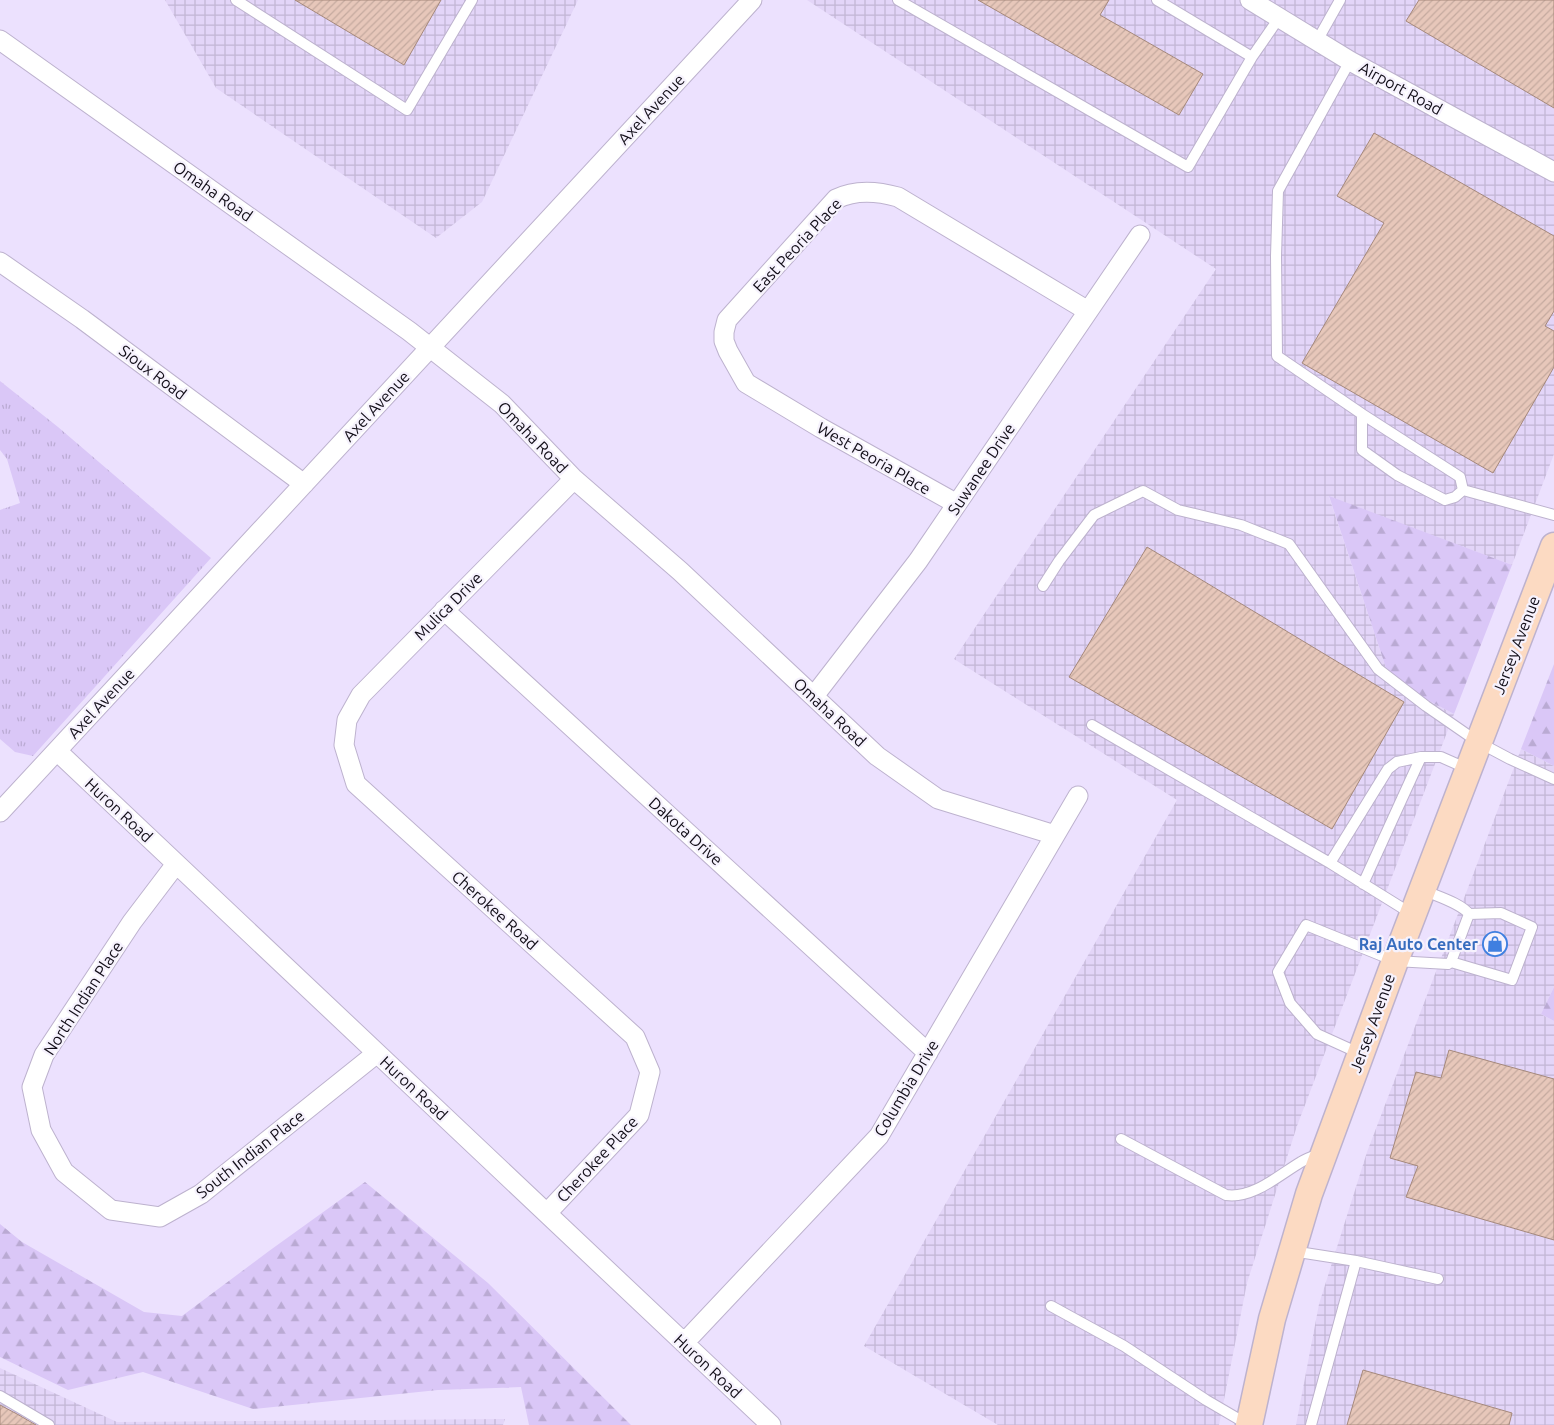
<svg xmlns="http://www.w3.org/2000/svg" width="1554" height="1425" font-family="Ubuntu,sans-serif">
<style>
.industrial{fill:url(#industrial-grid)}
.grass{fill:url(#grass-tufts)}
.forest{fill:url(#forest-firs)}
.building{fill:url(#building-hatch);stroke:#a5887b}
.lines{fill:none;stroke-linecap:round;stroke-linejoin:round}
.lane-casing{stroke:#bdb2ce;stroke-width:12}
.street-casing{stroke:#bdb2ce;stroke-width:21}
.secondary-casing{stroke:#bdb2ce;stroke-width:29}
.lane{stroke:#fff;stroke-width:10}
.street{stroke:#fff;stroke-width:19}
.secondary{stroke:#fcdac2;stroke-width:26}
.labels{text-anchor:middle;stroke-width:4.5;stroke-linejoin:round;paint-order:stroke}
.street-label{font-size:16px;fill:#110d17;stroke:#f6f2fd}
.shop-label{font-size:16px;font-weight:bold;fill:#366cbe;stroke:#f6f2fd;text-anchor:end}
</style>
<defs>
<pattern id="industrial-grid" width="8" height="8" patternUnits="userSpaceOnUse" patternTransform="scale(1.25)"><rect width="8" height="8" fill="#e3d5f8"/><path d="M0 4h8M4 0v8" fill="none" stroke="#c2b6d4"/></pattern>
<pattern id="grass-tufts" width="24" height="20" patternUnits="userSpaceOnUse" patternTransform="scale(1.25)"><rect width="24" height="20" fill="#dac7f7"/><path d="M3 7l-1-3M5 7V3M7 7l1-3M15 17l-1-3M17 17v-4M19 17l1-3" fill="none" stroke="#baaad3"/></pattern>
<pattern id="forest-firs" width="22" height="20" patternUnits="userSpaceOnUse" patternTransform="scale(1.25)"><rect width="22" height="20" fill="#dac7f7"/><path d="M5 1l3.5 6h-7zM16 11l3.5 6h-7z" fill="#baaad3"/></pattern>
<pattern id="building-hatch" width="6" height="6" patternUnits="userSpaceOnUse" patternTransform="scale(1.25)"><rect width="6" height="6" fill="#e7c7ba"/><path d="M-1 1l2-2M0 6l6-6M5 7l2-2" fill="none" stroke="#c5aa9f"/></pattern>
</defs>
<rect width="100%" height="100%" fill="#ece1fe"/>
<!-- industrial -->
<path class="industrial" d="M 165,0 L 578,0 L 482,202 L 436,238 L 216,88 Z
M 807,0 L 1554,0 L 1554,454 L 1512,565 L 1329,497 L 1390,680 L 1454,714 L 1297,1126 L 1247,1283 L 1219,1425 L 998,1425 L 864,1346 L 1177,800 L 954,659 L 1216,269 Z
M 1521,749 L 1554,766 L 1554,987 L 1541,1014 L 1554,1021 L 1554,1425 L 1296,1425 L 1319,1304 L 1367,1152 Z
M 0,1368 L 117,1422 L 505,1419 L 503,1425 L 0,1425 Z"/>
<!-- grass -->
<path class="grass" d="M 0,381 L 58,427 L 211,558 L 33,756 L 15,752 L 0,739 L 0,510 L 20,503 L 7,459 L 0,450 Z"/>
<!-- forest -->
<path class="forest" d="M 1329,496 L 1512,565 L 1454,714 L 1390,680 Z
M 1554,664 L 1554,766 L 1521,749 Z
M 1554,987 L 1554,1021 L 1541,1014 Z
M 365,1182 L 488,1283 L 631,1425 L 529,1425 L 521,1387 L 438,1390 L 253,1409 L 143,1372 L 68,1390 L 0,1357 L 0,1224 L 22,1242 L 144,1312 L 182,1316 L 269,1251 Z"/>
<!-- building -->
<path class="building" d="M 295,0 L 441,0 L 404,65 Z
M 978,0 L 1109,0 L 1100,15 L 1203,74 L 1179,115 Z
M 1419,0 L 1554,0 L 1554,108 L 1406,21 Z
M 1374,133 L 1554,236 L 1554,311 L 1545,326 L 1554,331 L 1554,367 L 1493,473 L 1302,363 L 1384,223 L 1337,196 Z
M 1147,547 L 1404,702 L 1332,829 L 1069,677 Z
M 1449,1050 L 1554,1079 L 1554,1240 L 1406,1197 L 1418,1166 L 1390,1158 L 1416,1072 L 1441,1078 Z
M 1363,1370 L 1512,1413 L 1509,1425 L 1347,1425 Z
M 0,1405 L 17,1414 L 36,1425 L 0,1425 Z"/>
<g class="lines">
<defs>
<path id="lane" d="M 236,0 L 407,110 L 472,0
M 898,0 L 1188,167 L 1252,57 L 1279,18
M 1157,0 L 1252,57
M 1317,41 L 1340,0
M 1350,61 L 1278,191 L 1276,256 L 1277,356 L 1362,414 L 1460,477 L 1463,490 L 1455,497 L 1445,500 L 1397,475 L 1362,450 L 1362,414
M 1463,490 L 1554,515
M 1043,586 L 1059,561 L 1094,515 L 1143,491 L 1178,510 L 1241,525 L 1289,544 L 1378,669 L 1426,706 L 1478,742 L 1510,759 L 1554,779
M 1092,725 L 1330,863
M 1363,884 L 1421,757
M 1412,914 L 1330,863 L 1388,769 L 1397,762 L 1421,757 L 1441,757 L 1468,769
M 1451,962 L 1512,980 L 1532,927 L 1501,913 L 1469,914
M 1361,1054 L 1317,1034 L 1290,1003 L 1278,972 L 1306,925 L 1395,961 L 1448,964 L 1451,962 L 1469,914 C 1461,903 1436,896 1423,890
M 1121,1139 L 1226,1195 C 1253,1199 1279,1175 1301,1162 C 1307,1158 1314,1156 1320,1154
M 1292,1251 L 1356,1261 L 1438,1279
M 1051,1306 L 1124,1346 L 1206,1400 L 1247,1424
M 0,1396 L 49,1425
M 1311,1425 L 1356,1261"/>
<path id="street" d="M 1250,0 L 1350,61 L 1554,172
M 0,40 L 409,331 L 502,404 L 574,479 L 680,571 L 877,756 L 938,799 L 1055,835
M 0,262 L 82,319 L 304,484
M 957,504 L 821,428 L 746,383 L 728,351 L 724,341 L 724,332 L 727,320 L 836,199 C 856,189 877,191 898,197 L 1088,311
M 444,610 L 928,1053
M 814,696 L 918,561 L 1140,235
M 57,751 L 771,1425
M 0,812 L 752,0
M 176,864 L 132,922 L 44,1055 L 32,1087 L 41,1130 L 64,1172 L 111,1210 L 160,1217 L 201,1194 L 377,1053
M 547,1213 L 639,1115 L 650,1072 L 635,1037 L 356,784 L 344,745 L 347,720 L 361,695 L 574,479
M 684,1343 L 879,1136 L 1078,796"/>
<path id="secondary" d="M 1249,1425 L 1272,1319 L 1309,1194 L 1395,961 L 1554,546"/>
</defs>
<!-- lane casing -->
<use href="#lane" class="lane-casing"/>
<!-- street casing -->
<use href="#street" class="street-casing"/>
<!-- secondary casing -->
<use href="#secondary" class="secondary-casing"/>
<!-- lane -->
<use href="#lane" class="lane"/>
<!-- street -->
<use href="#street" class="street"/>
<!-- secondary -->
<use href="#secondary" class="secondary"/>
</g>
<!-- icons -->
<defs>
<symbol id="shop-ring" viewBox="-11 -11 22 22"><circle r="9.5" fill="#f6f2fd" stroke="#3f7fe0" stroke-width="1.5"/><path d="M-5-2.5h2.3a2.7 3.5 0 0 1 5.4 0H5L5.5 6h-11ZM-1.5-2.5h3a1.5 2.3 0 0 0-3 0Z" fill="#3f7fe0"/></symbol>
</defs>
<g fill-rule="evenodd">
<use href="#shop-ring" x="1481" y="930" width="28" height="28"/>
</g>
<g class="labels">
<!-- street labels -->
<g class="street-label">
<text transform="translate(1401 88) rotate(29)" y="6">Airport Road</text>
<text transform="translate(651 109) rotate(-47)" y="6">Axel Avenue</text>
<text transform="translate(213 191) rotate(35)" y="6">Omaha Road</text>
<text transform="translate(797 245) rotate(-47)" y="6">East Peoria Place</text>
<text transform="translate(153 372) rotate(37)" y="6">Sioux Road</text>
<text transform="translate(376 406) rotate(-47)" y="6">Axel Avenue</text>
<text transform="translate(533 437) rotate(46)" y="6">Omaha Road</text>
<text transform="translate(874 458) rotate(30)" y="6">West Peoria Place</text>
<text transform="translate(981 469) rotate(-56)" y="6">Suwanee Drive</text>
<text transform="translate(448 606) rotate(-45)" y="6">Mulica Drive</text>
<text transform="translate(1516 645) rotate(-69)" y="6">Jersey Avenue</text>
<text transform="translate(101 703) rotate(-47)" y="6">Axel Avenue</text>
<text transform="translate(830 712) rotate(43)" y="6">Omaha Road</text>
<text transform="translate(119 810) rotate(43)" y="6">Huron Road</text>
<text transform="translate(686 831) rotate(42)" y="6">Dakota Drive</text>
<text transform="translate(495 910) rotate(42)" y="6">Cherokee Road</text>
<text transform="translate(83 998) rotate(-57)" y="6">North Indian Place</text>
<text transform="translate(1372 1023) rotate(-70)" y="6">Jersey Avenue</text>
<text transform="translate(414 1088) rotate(43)" y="6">Huron Road</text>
<text transform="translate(906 1088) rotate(-59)" y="6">Columbia Drive</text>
<text transform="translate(250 1154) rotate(-38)" y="6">South Indian Place</text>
<text transform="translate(597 1159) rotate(-47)" y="6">Cherokee Place</text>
<text transform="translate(708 1366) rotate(43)" y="6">Huron Road</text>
</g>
<!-- shop labels -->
<g class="shop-label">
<text x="1478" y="950">Raj Auto Center</text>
</g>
</g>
</svg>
